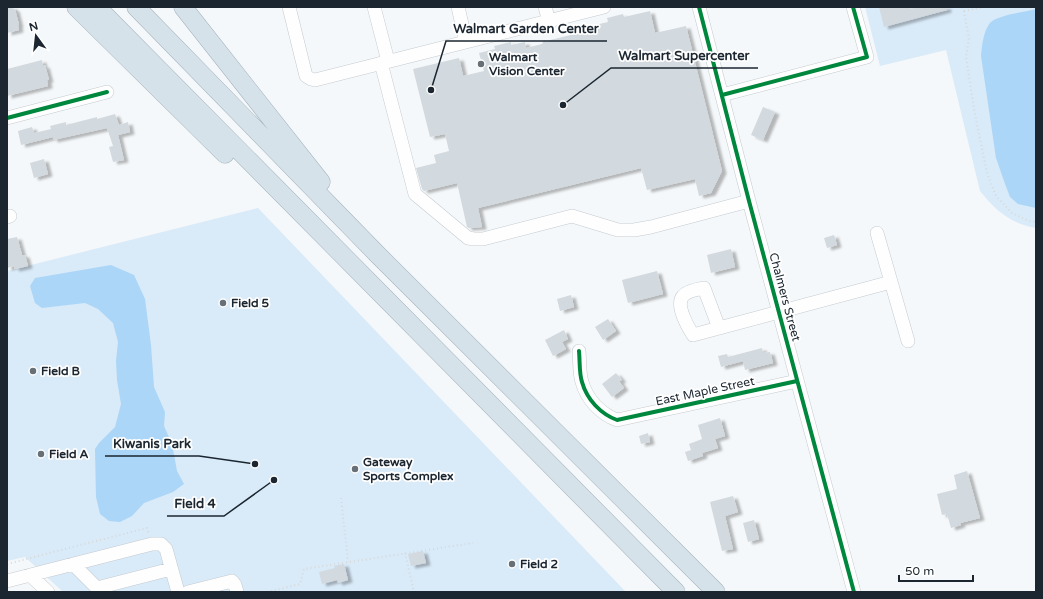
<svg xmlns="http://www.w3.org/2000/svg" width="1043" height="599" font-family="'Varela Round',sans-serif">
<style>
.green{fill:#d9eaf8}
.water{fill:#abd6f7}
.building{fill:#d2d9df;filter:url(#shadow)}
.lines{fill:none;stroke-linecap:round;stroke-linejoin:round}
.minor-casing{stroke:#c4cbd0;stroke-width:14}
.highway-casing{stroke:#a6b4be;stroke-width:19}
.path{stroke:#d7d9da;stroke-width:2;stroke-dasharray:1 3;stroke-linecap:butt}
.minor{stroke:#fefefe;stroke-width:13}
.highway{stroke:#d6e2ea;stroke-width:18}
.cycleway-casing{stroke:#fff;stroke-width:6}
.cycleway{stroke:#00873e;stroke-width:4}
.poi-dot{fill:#677077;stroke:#fff;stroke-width:1.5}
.labels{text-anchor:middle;stroke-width:3.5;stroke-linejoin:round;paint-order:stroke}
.poi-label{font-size:12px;font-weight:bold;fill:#1b2630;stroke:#fff;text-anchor:start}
.street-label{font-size:12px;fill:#1b2630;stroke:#fff}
.leader{fill:none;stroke:#1b2630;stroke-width:1.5}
.callout-dot{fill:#1b2630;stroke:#fff;stroke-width:1.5}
.callout-label{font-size:13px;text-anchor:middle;font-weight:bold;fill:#1b2630;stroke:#fff;stroke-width:3.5;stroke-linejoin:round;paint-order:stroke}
</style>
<defs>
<filter id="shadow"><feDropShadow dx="4.5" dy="2.5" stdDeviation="1" flood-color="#0004"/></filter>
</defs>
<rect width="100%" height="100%" fill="#f5f8fa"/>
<!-- green -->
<path class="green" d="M 865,7 L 1036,7 L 1036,228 C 1011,224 995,210 980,191 L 946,50 L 880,66 Z
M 258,208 L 626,592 L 63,592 L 25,557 L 7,561 L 7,271 Z"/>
<!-- water -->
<path class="water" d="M 1036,9 L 1036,208 L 1018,204 L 1010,197 L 1004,181 L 996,158 L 981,56 C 982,46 983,32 990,23 C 997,15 1026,12 1036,9 Z
M 111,265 L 134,275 L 145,299 L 151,345 L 154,387 L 165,412 L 164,426 L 172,444 L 177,471 L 184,484 L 173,492 L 144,503 L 132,516 L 120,522 L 109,521 L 100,514 L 96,497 L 95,449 L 99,443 L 115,427 L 121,404 L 117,380 L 116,361 L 118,342 L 113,323 L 98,309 L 85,303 L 42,308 L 35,303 L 30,286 L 35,278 Z"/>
<!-- building -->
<path class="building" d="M 7,7 L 13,7 L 13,9 L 15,9 L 19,25 L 18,25 L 19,30 L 7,33 Z
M 879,7 L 909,7 L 910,9 L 919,7 L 947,7 L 947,10 L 884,27 Z
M 650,11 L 655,33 L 686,26 L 722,171 L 711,193 L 699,196 L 695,179 L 647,190 L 641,168 L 478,208 L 482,227 L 469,228 L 467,227 L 457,183 L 424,191 L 422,189 L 416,168 L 436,163 L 434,155 L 449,151 L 445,134 L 430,137 L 413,69 L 459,58 L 463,76 L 484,71 L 479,53 L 495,49 L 494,46 L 511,42 L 511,45 L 525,42 L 526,48 L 542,44 L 544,40 L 546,41 L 575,34 L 577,30 L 581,35 L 597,31 L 595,25 L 608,22 L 607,18 L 623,14 L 624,17 Z
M 42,60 L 43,66 L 45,65 L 49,80 L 47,80 L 48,86 L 7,96 L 7,69 Z
M 763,107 L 775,112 L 763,140 L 751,135 Z
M 115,114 L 119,125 L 128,122 L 130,132 L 118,135 L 124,160 L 113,162 L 109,147 L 113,146 L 107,128 L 53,140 L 53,137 L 21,145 L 18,131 L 32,127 L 34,133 L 51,129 L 50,126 L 66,122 L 66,125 L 97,117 L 97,119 Z
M 44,159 L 48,174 L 34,178 L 30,163 Z
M 834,235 L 837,245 L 827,248 L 824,238 Z
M 17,237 L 22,255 L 25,255 L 28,266 L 15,269 L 14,266 L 7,268 L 7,239 Z
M 731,249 L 735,267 L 711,273 L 707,255 Z
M 657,271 L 663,294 L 628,303 L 622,280 Z
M 571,295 L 574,307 L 560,311 L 557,299 Z
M 608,319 L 616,331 L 603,340 L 595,327 Z
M 564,330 L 568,339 L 562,342 L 566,349 L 553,356 L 545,340 Z
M 762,348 L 763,353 L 770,352 L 773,363 L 745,370 L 743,361 L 721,367 L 718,356 L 727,354 L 728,357 Z
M 616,373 L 622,380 L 619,381 L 624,388 L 612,397 L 602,384 Z
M 720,418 L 725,436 L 715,439 L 718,448 L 702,453 L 703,456 L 688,461 L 685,452 L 691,450 L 689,444 L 702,439 L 698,425 Z
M 648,433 L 650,442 L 641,444 L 639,436 Z
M 967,471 L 980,518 L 960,523 L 961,525 L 951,528 L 947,514 L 942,515 L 937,494 L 957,489 L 954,475 Z
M 733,496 L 738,512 L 725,516 L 733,549 L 722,551 L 710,502 Z
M 754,520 L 759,539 L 748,542 L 743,523 Z
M 423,551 L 426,563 L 411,566 L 408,554 Z
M 344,564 L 348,580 L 338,583 L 337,580 L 322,584 L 319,572 L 335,568 L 334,566 Z"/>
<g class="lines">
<defs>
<path id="minor" d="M 289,7 L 306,76 L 311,79 L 315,80 L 604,7
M 374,7 L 388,61
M 458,7 L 466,42
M 545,7 L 549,21
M 699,7 L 749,201 L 854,592
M 381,63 L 415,194 L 468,238 L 474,239 L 483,239 L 572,216 L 618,230 L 634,230 L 651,227 L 749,201
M 722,95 L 867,57 L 853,7
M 7,118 L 107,92
M 7,217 L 10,216
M 877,233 L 908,341
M 719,328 L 704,288 C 698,289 687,291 683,296 C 675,305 688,327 693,335 L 891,282
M 579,351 C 580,361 579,373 582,382 C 587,400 601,414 617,420 L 797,381
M 73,564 L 101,592
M 30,575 L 48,592
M 7,581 L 152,544 L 161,544 L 166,549 L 178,592
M 97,588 L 171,569
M 188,592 L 232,581 L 235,585 L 237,592"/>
<path id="highway" d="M 76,7 L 225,154
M 97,7 L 676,592
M 136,7 L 377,254 L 716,592
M 183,7 L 321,182"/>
</defs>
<!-- minor casing -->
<use href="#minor" class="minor-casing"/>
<!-- highway casing -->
<use href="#highway" class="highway-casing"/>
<!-- path -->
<path class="path" d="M 963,7 L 969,38 L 966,57 L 974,109 L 987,173 L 996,196 L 1012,213 L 1029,221 L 1036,222
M 964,11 L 984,7
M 7,407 L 10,407
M 341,498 L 348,562
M 405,553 L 414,592
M 7,564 L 147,528 L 149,535
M 267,592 L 300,584 L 304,569 L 473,543"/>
<!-- minor -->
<use href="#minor" class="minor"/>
<!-- highway -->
<use href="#highway" class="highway"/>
<defs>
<path id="cycleway" d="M 699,7 L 749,201 L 854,592
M 722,95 L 867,57 L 853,7
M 7,118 L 107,92
M 579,351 C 580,361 579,373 582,382 C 587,400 601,414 617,420 L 797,381"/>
</defs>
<!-- cycleway casing -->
<use href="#cycleway" class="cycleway-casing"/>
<!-- cycleway -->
<use href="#cycleway" class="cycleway"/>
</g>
<!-- markers -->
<g class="poi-dot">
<circle cx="481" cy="64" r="4"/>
<circle cx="223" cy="303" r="4"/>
<circle cx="33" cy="371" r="4"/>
<circle cx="41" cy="454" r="4"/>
<circle cx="355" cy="469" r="4"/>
<circle cx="512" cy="564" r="4"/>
</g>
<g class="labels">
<!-- poi labels -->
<g class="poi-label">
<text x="489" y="61">Walmart<tspan x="489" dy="14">Vision Center</tspan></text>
<text x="231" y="307">Field 5</text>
<text x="41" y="375">Field B</text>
<text x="49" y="458">Field A</text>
<text x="363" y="466">Gateway<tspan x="363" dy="14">Sports Complex</tspan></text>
<text x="520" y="568">Field 2</text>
</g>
<!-- street labels -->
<g class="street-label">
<text transform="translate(785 297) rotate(75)" y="4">Chalmers Street</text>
<text transform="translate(705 391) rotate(-12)" y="4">East Maple Street</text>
</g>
</g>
<!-- callouts -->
<path class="leader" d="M431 90L446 41H607M563 105L611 68H758M255 464L199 456H105M274 480L224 516H167"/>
<g class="callout-dot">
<circle cx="431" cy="90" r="4"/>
<circle cx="563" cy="105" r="4"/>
<circle cx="255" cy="464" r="4"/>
<circle cx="274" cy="480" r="4"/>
</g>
<g class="callout-label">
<text x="526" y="33">Walmart Garden Center</text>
<text x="684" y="60">Walmart Supercenter</text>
<text x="152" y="448">Kiwanis Park</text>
<text x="195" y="508">Field 4</text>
</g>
<!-- border -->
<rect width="1043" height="599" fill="none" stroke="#1b2630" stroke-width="16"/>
<!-- north arrow -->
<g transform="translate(36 36) rotate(345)" stroke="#ffffff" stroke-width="3" paint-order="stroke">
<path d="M0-3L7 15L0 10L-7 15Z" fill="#1b2630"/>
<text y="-6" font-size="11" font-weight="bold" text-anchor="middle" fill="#1b2630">N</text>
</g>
<!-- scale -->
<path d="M899 575v6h74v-6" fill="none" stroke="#1b2630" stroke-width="2"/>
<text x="905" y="575" font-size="12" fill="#1b2630" stroke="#ffffff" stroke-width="3" paint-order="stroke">50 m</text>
</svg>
